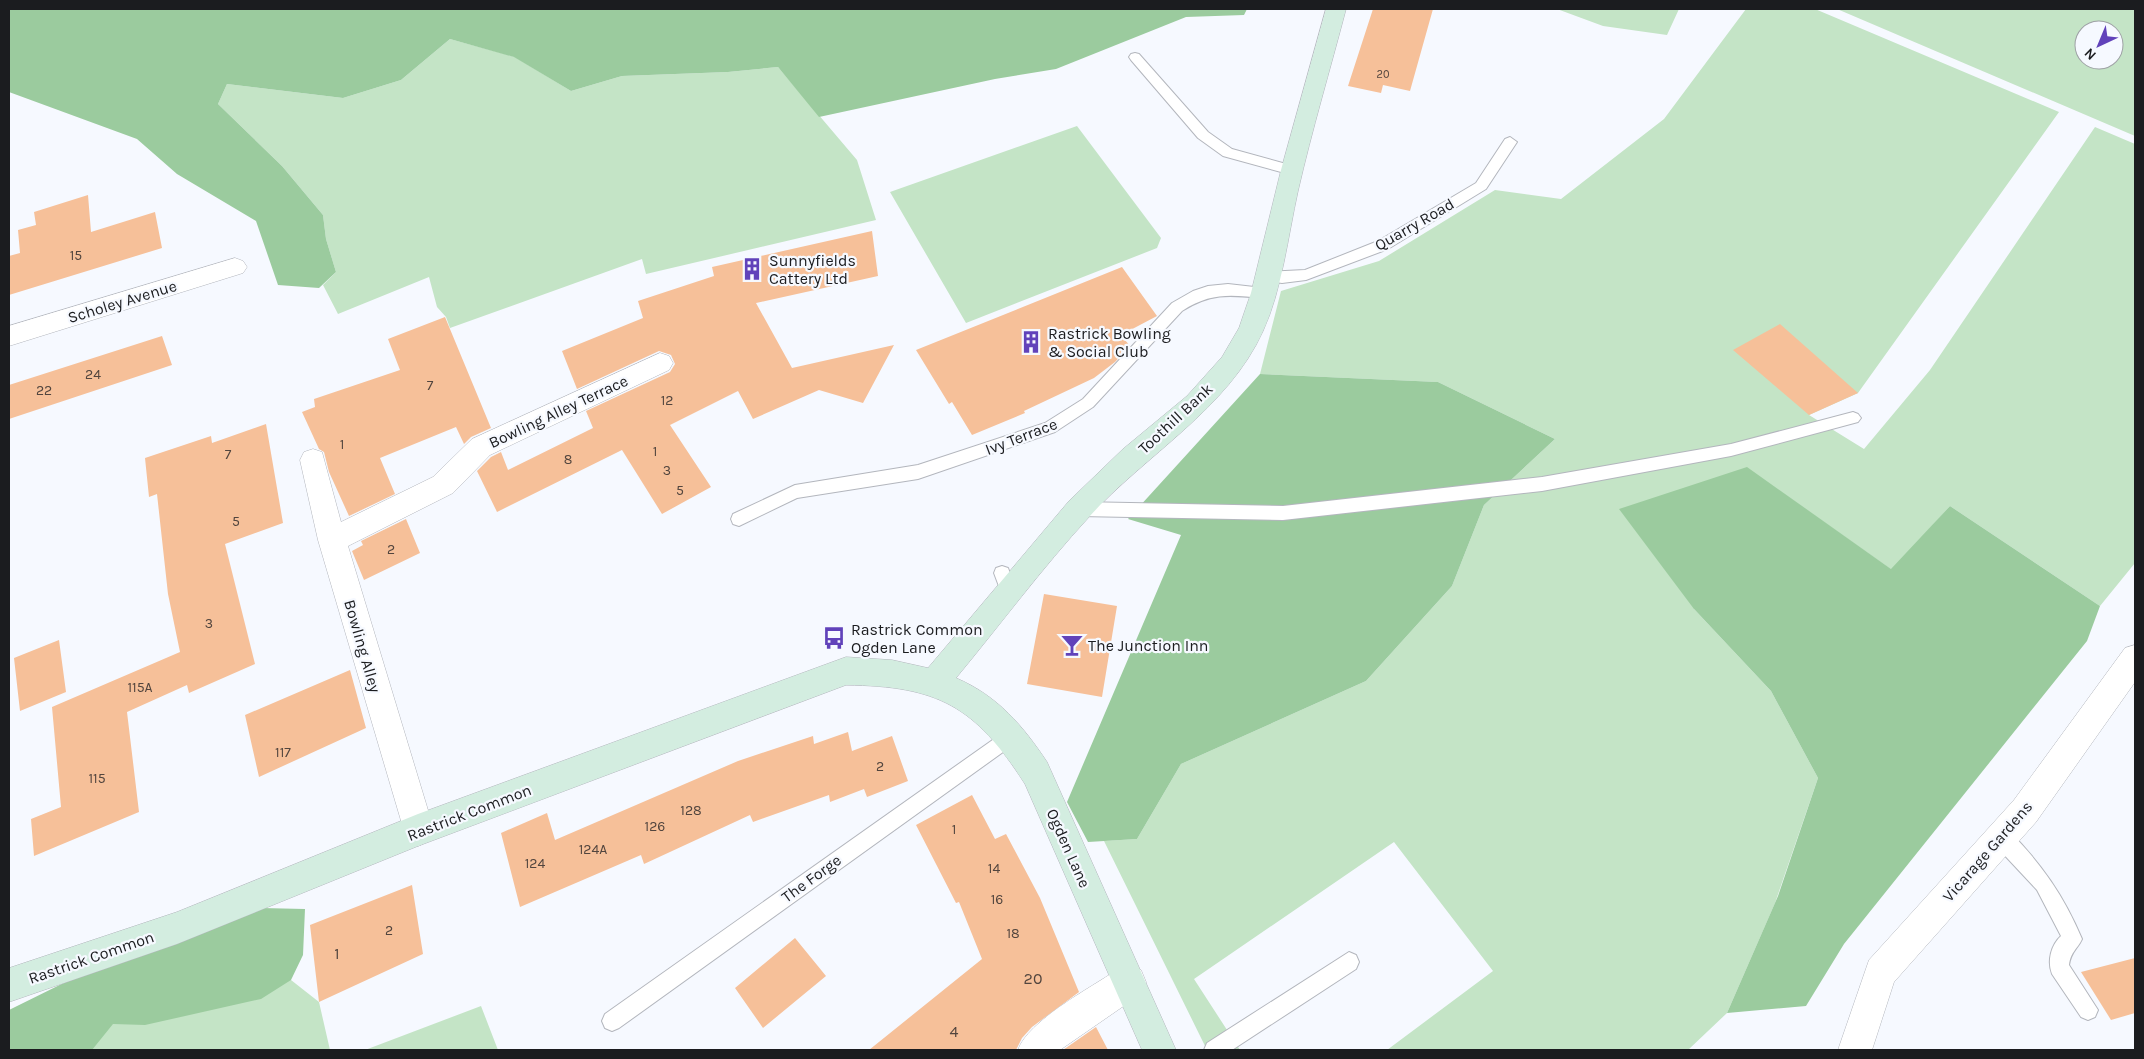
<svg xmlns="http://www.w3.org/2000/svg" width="2144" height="1059" font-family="Karla,sans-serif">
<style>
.green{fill:#c4e4c6;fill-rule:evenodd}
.forest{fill:#9bcb9e}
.building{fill:#f6c099}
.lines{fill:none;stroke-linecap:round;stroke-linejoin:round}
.lane-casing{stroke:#b3b6bd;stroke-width:2}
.street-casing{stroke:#b3b6bd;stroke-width:1}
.secondary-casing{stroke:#b3b6bd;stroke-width:1}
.lane{fill:#fff;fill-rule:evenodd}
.street{fill:#fff;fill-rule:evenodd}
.secondary{fill:#d3ede0;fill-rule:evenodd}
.labels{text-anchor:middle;stroke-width:4.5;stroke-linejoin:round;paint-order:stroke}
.far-number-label{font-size:11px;fill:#52453e}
.number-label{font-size:14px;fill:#52453e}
.street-label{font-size:16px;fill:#1b1c1f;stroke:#f6f9ff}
.poi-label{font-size:16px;fill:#1b1c1f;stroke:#f6f9ff;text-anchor:start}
.near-number-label{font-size:16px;fill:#52453e}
</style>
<rect width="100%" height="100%" fill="#f6f9ff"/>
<!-- green -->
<path class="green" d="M 1557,9 L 1679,9 L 1667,35 L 1603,26 Z
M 1746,9 L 1815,9 L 2059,112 L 1858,393 L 1809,415 L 1864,449 L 1930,370 L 2095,127 L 2135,144 L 2135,563 L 2100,606 L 1950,506 L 1892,570 L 1747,468 L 1694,609 L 1771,691 L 1818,778 L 1775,903 L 1727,1013 L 1688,1050 L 1387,1050 L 1493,971 L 1394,842 L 1194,979 L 1240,1050 L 1207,1050 L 1104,841 L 1137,839 L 1181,764 L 1366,681 L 1452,586 L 1484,505 L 1555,439 L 1438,382 L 1260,374 L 1281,291 L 1379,261 L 1495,190 L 1561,199 L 1664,119 Z
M 1837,9 L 2135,9 L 2135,136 ZM 2084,30 L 2114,30 L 2114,60 L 2084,60 Z
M 450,39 L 515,57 L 571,91 L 622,76 L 728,72 L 778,67 L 857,160 L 876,220 L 646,274 L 642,259 L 450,328 L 446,317 L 437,307 L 429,277 L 338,314 L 323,285 L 336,272 L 326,239 L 323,215 L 282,166 L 218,104 L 227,84 L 343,98 L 401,80 Z
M 1077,126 L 1161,238 L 1157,248 L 966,323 L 890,192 Z
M 228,957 L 291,980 L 319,1002 L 330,1050 L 42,1050 Z
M 481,1006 L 498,1050 L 365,1050 Z"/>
<!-- forest -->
<path class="forest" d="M 9,9 L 1247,9 L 1244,15 L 1186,17 L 1056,69 L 995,79 L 819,117 L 778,67 L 728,72 L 622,76 L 571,91 L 514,57 L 450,39 L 401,80 L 343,98 L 227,84 L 218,104 L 282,166 L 323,215 L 326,239 L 336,272 L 319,288 L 278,285 L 256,221 L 177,174 L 137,139 L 9,92 Z
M 1260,374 L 1438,382 L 1555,439 L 1484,505 L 1452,586 L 1366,681 L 1181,764 L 1137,839 L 1088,842 L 1067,802 L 1181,535 L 1128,519 Z
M 1747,467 L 1891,569 L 1950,506 L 2100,606 L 2087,641 L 1844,944 L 1806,1006 L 1727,1013 L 1778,896 L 1818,778 L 1771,691 L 1694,609 L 1619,509 Z
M 261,908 L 305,909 L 303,955 L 291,980 L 261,999 L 145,1025 L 113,1024 L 92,1050 L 9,1050 L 9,1010 L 90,970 Z"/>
<!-- building -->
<path class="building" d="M 1373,9 L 1433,9 L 1410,91 L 1383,85 L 1381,93 L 1348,86 Z
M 88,195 L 91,232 L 155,212 L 162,248 L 9,295 L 9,256 L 20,253 L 18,230 L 36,225 L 34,212 Z
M 872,231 L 878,276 L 756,303 L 792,368 L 894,345 L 863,403 L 819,390 L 753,419 L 738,391 L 670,425 L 711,487 L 662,514 L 622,450 L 497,512 L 477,471 L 491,457 L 501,452 L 508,470 L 593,428 L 586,411 L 670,372 L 675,364 L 671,355 L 659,351 L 577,389 L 562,351 L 643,318 L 638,301 L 714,276 L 712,267 Z
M 1122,267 L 1157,316 L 1121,335 L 1130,346 L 1115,362 L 1094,378 L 1024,411 L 1025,413 L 972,435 L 952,402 L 949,404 L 916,350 Z
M 445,317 L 491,428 L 471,437 L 464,444 L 456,427 L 380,458 L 395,494 L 349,516 L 329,472 L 324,452 L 319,449 L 302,412 L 315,407 L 314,399 L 400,370 L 388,339 Z
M 1780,324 L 1858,393 L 1809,415 L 1733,350 Z
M 162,336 L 172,365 L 9,419 L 9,385 Z
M 266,424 L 283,523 L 225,544 L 255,664 L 189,693 L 187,685 L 127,712 L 139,812 L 34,856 L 31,819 L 61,807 L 52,707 L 180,652 L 168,594 L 157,494 L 149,497 L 145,458 L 211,436 L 212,443 Z
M 406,519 L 420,553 L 364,580 L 352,551 L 363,545 L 361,541 Z
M 1044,594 L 1117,606 L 1102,697 L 1027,684 Z
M 59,640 L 66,692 L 20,711 L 14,658 Z
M 350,670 L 366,728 L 259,777 L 245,715 Z
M 848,732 L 852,751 L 892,736 L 908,781 L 867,797 L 864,789 L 830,802 L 829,795 L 753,822 L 750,815 L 644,864 L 641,855 L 520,907 L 501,833 L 547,813 L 555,840 L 738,761 L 813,736 L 814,744 Z
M 972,795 L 995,839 L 1006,834 L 1040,898 L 1079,992 L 1032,1027 L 1022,1038 L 1016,1050 L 869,1050 L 982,959 L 959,902 L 956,903 L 916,825 Z
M 412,885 L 423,954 L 319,1002 L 310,925 Z
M 795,938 L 826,976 L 763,1028 L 735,988 Z
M 2135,958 L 2135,1013 L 2111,1020 L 2081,972 Z
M 1096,1027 L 1108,1050 L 1063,1050 Z"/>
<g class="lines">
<defs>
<path id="lane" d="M 1135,53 L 1139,54 L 1208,132 L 1232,149 L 1297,167 L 1299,170 L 1297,173 L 1292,175 L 1223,156 L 1198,138 L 1131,60 L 1129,57 L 1131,54 Z
M 1510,137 L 1517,142 L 1486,189 L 1388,249 L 1306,280 L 1282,283 L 1262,280 L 1260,276 L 1262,272 L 1305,270 L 1378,241 L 1476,183 L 1505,139 Z
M 1228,284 L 1263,288 L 1268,289 L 1270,293 L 1268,297 L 1263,298 C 1231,295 1211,292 1182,311 L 1093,407 L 1055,432 L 918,479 L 797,498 L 739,526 L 733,524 L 731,519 L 733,514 L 795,485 L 918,465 L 1045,423 L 1083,399 L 1172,303 L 1193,291 L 1208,286 Z
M 1853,412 L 1858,414 L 1861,418 L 1858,422 L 1731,456 L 1542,491 L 1283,520 L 1079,516 L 1073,514 L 1071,509 L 1073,504 L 1079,502 L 1283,506 L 1542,477 L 1731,444 Z
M 1002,566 L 1008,568 L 1017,592 L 1015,597 L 1009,599 L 1003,597 L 994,573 L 996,568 Z
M 1011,727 L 1017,730 L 1020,736 L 1017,742 L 619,1028 L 612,1031 L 605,1028 L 602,1021 L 605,1014 Z
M 2001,828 L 2008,830 C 2041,863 2064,896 2082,939 C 2077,950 2071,951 2069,965 L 2098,1010 L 2095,1017 L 2088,1020 L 2081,1017 L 2052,974 C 2047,961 2051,945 2061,936 L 2037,890 L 1994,844 L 1992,837 L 1994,830 Z
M 1349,952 L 1356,955 L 1359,962 L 1356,969 L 1232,1050 L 1204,1050 L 1207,1043 Z"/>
<path id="street" d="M 235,258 L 243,261 L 247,267 L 243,273 L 9,346 L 9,326 Z
M 660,353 L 669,356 L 673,363 L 669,370 L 490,455 L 453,493 L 348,546 L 434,830 L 429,841 L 418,846 L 407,841 L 318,540 L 300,460 L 304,452 L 313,449 L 322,452 L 341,522 L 433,477 L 472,439 Z
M 2135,645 L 2135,682 L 2036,822 L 1894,982 L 1872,1050 L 1838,1050 L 1869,960 L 2014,800 L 2125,648 Z
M 1129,965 L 1141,970 L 1146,982 L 1141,994 L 1060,1050 L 1018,1050 C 1028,1021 1090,988 1117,970 Z"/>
<path id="secondary" d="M 1326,9 L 1346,9 C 1330,70 1312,130 1298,191 C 1288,236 1282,290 1263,331 C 1228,409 1145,455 1089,517 C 1042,568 1000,625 956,678 C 998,696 1023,726 1047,762 L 1176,1050 L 1142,1050 L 1025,784 C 975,706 938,686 846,685 L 418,846 L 177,944 L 9,1002 L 9,968 L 177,912 L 418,814 L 846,657 L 892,660 L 928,668 L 1069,501 L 1123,449 L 1187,396 L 1222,357 L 1239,328 L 1251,293 L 1281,170 Z"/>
</defs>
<!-- lane casing -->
<use href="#lane" class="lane-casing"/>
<!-- street casing -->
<use href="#street" class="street-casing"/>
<!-- secondary casing -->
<use href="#secondary" class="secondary-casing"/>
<!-- lane -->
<use href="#lane" class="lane"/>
<!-- street -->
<use href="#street" class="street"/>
<!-- secondary -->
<use href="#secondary" class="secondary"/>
</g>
<!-- icons -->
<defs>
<symbol id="building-bare" viewBox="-9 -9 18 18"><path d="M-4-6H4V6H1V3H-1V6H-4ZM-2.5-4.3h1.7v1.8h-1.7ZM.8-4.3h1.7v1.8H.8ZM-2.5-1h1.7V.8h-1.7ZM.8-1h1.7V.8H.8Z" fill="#6142ba" stroke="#f6f9ff" stroke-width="2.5" paint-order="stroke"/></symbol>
<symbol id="bus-bare" viewBox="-9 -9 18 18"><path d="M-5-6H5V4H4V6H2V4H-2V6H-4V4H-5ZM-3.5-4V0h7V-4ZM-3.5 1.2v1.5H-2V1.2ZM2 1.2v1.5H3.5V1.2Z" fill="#6142ba" stroke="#f6f9ff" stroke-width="2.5" paint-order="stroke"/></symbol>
<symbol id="bar-bare" viewBox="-9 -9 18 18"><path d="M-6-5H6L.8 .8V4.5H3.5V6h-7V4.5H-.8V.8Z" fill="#6142ba" stroke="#f6f9ff" stroke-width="2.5" paint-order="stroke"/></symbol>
</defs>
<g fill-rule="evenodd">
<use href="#building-bare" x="736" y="253" width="32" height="32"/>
<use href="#building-bare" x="1015" y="326" width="32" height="32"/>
<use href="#bus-bare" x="818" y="622" width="32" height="32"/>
<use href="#bar-bare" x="1056" y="629" width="32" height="32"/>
</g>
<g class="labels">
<!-- far-number labels -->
<g class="far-number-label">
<text x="1383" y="78">20</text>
</g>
<!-- number labels -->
<g class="number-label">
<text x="76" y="260">15</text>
<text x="93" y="379">24</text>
<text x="430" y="390">7</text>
<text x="44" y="395">22</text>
<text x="667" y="405">12</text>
<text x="342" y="449">1</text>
<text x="655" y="456">1</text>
<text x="228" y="459">7</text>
<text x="568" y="464">8</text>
<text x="667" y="475">3</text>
<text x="680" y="495">5</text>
<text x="236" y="526">5</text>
<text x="391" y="554">2</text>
<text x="209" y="628">3</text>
<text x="140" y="692">115A</text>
<text x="283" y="757">117</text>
<text x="880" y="771">2</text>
<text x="97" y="783">115</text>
<text x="691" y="815">128</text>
<text x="655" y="831">126</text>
<text x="954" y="834">1</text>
<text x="593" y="854">124A</text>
<text x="535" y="868">124</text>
<text x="994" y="873">14</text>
<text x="997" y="904">16</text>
<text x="389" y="935">2</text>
<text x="1013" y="938">18</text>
</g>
<!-- street labels -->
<g class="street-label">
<text transform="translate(1414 224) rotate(-30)" y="6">Quarry Road</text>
<text transform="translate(122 301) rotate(-17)" y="6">Scholey Avenue</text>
<text transform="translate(558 411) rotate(-25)" y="6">Bowling Alley Terrace</text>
<text transform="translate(1175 418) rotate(-43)" y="6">Toothill Bank</text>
<text transform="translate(1021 436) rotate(-21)" y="6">Ivy Terrace</text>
<text transform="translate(363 646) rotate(74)" y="6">Bowling Alley</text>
<text transform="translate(469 812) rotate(-21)" y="6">Rastrick Common</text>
<text transform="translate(1069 848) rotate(66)" y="6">Ogden Lane</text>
<text transform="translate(1987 851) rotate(-49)" y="6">Vicarage Gardens</text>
<text transform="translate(811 878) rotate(-36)" y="6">The Forge</text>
<text transform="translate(91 957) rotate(-19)" y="6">Rastrick Common</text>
</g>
<!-- poi labels -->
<g class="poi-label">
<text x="769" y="266">Sunnyfields<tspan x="769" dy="18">Cattery Ltd</tspan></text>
<text x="1048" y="339">Rastrick Bowling<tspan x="1048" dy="18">&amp; Social Club</tspan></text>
<text x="851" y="635">Rastrick Common<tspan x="851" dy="18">Ogden Lane</tspan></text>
<text x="1088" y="651">The Junction Inn</text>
</g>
<!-- near-number labels -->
<g class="near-number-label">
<text x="337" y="959">1</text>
<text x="1033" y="984">20</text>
<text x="954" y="1037">4</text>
</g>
</g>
<!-- border -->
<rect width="2144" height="1059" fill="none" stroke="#1b1c1f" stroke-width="20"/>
<!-- north arrow -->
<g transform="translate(2099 45) rotate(224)"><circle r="24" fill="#f6f9ff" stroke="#9ea1a5"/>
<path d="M0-4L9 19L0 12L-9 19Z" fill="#6142ba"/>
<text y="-8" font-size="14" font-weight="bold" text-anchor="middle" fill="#1b1c1f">N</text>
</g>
</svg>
